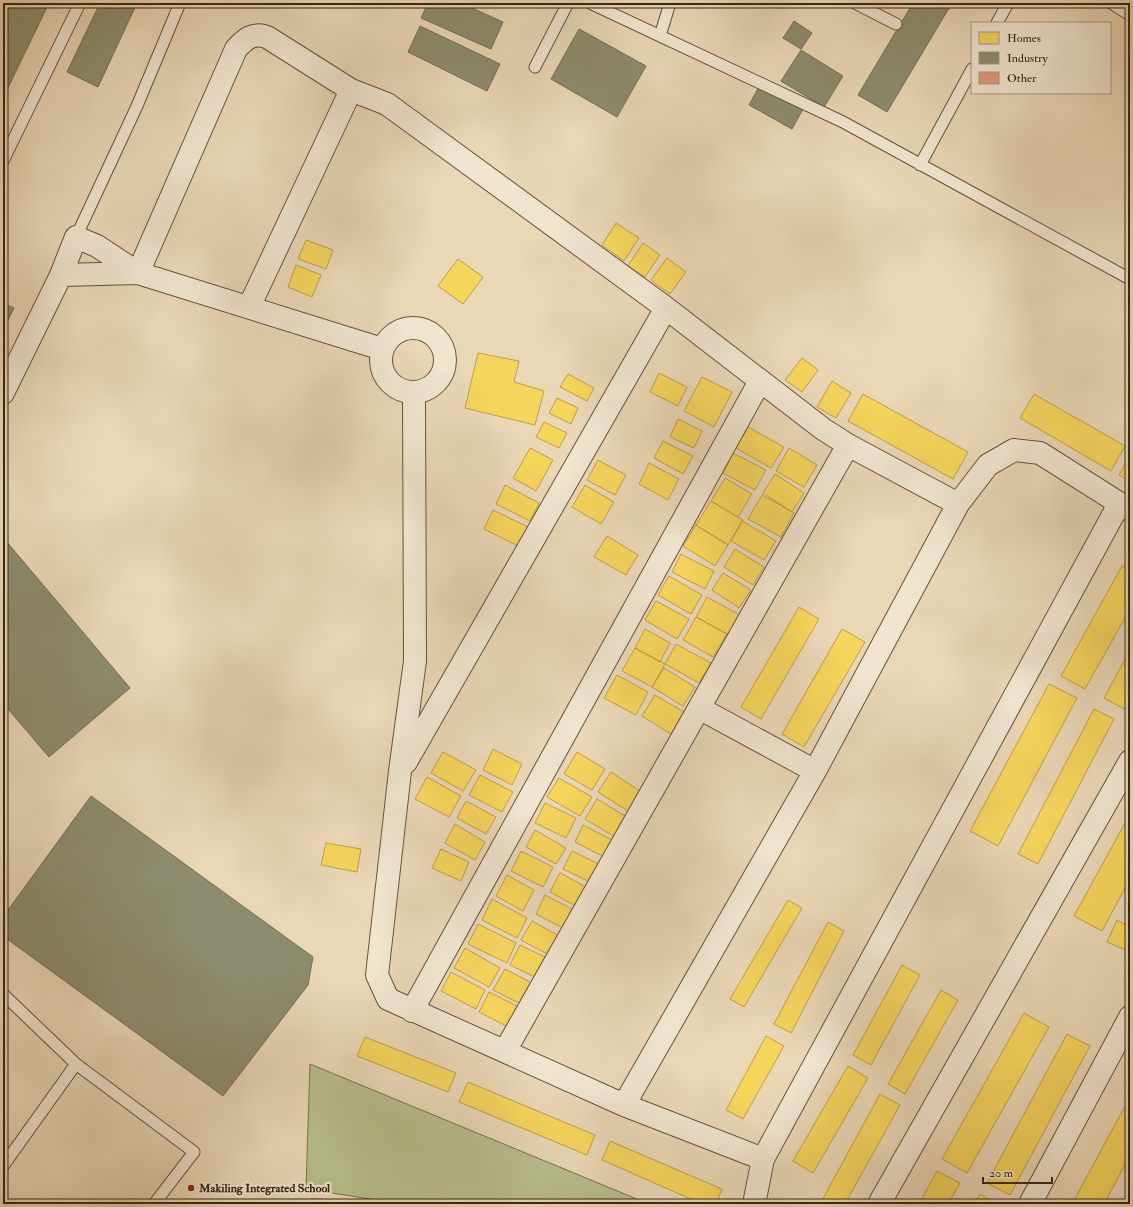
<svg xmlns="http://www.w3.org/2000/svg" width="1133" height="1207" font-family="'IM FELL Double Pica',serif">
<style>
.green{fill:#b7be8e;stroke:#787251}
.homes{fill:#f6d55c;stroke:#bda046}
.industry{fill:#8c8c6e;stroke:#736d53}
.building{fill:#e0987b;stroke:#382614}
.lines{fill:none;stroke-linecap:round;stroke-linejoin:round}
.service-casing{stroke:#64523c;stroke-width:13}
.minor-casing{stroke:#64523c;stroke-width:24}
.service{stroke:#f1e5d0;stroke-width:11}
.minor{stroke:#f1e5d0;stroke-width:22}
.poi-dot{fill:#8f2418;stroke:#f1e5d0;stroke-width:1.5}
.labels{text-anchor:middle;stroke-width:4;stroke-linejoin:round;paint-order:stroke}
.poi-label{font-size:12px;font-weight:bold;fill:#382614;stroke:#f1e5d0;text-anchor:start}
</style>
<rect width="100%" height="100%" fill="#ead7b6"/>
<filter id="stains"><feTurbulence type="fractalNoise" baseFrequency=".005" numOctaves="4"/><feColorMatrix values="0 0 0 0 .2 0 0 0 0 .09 0 0 0 0 .02 0 0 0 .5 -.17"/></filter>
<radialGradient id="worn" r=".72"><stop offset=".6" stop-color="#630" stop-opacity="0"/><stop offset="1" stop-color="#630" stop-opacity=".3"/></radialGradient>
<!-- green -->
<path class="green" d="M 310,1064 L 649,1204 L 402,1204 L 306,1189 Z"/>
<!-- homes -->
<path class="homes" d="M 616,223 L 639,238 L 624,261 L 602,245 Z
M 306,240 L 333,250 L 326,269 L 298,259 Z
M 643,243 L 660,255 L 645,277 L 628,266 Z
M 667,258 L 686,272 L 670,294 L 651,280 Z
M 458,259 L 483,277 L 463,304 L 438,286 Z
M 296,265 L 321,275 L 312,297 L 288,287 Z
M 478,353 L 519,361 L 514,382 L 544,391 L 535,425 L 465,408 Z
M 802,358 L 818,370 L 802,392 L 785,380 Z
M 659,373 L 687,387 L 678,406 L 650,392 Z
M 568,374 L 594,388 L 587,401 L 560,387 Z
M 702,377 L 732,392 L 714,427 L 684,411 Z
M 832,381 L 851,393 L 836,418 L 817,407 Z
M 863,394 L 968,452 L 953,479 L 848,421 Z
M 1034,394 L 1125,446 L 1111,471 L 1020,418 Z
M 557,398 L 578,408 L 571,424 L 549,413 Z
M 678,419 L 702,431 L 694,448 L 670,437 Z
M 544,422 L 567,433 L 559,448 L 536,437 Z
M 748,427 L 784,447 L 771,468 L 736,448 Z
M 663,441 L 693,456 L 683,474 L 654,458 Z
M 530,448 L 553,460 L 536,491 L 513,478 Z
M 789,448 L 817,465 L 804,487 L 776,471 Z
M 733,453 L 766,470 L 755,490 L 723,473 Z
M 1130,455 L 1130,481 L 1119,475 Z
M 598,460 L 626,475 L 615,495 L 587,480 Z
M 649,463 L 679,479 L 668,500 L 639,484 Z
M 775,474 L 804,493 L 792,512 L 763,493 Z
M 725,478 L 752,494 L 738,517 L 711,501 Z
M 505,485 L 539,503 L 530,521 L 496,504 Z
M 585,485 L 614,502 L 601,524 L 572,507 Z
M 762,495 L 794,513 L 781,537 L 748,519 Z
M 711,501 L 743,520 L 728,545 L 696,525 Z
M 493,510 L 528,527 L 518,546 L 484,529 Z
M 742,521 L 776,541 L 764,560 L 731,541 Z
M 696,525 L 728,545 L 715,566 L 683,546 Z
M 607,536 L 638,555 L 626,575 L 594,557 Z
M 735,549 L 764,567 L 753,585 L 724,567 Z
M 681,554 L 714,571 L 705,589 L 672,572 Z
M 1122,566 L 1130,570 L 1130,609 L 1085,689 L 1061,676 Z
M 723,573 L 751,590 L 739,608 L 712,590 Z
M 669,576 L 702,595 L 691,614 L 658,595 Z
M 707,597 L 740,615 L 729,635 L 696,617 Z
M 656,601 L 689,619 L 677,639 L 645,620 Z
M 799,607 L 819,619 L 761,719 L 741,707 Z
M 696,617 L 727,634 L 713,657 L 683,640 Z
M 645,629 L 670,643 L 660,662 L 635,648 Z
M 842,629 L 865,642 L 804,747 L 782,734 Z
M 676,644 L 711,663 L 699,683 L 665,664 Z
M 635,648 L 665,664 L 652,687 L 622,671 Z
M 1130,650 L 1130,712 L 1104,698 Z
M 664,668 L 695,687 L 683,706 L 652,687 Z
M 617,675 L 648,692 L 636,715 L 604,698 Z
M 1049,684 L 1077,698 L 998,846 L 970,831 Z
M 655,695 L 684,712 L 671,734 L 642,716 Z
M 1094,709 L 1114,719 L 1038,864 L 1018,854 Z
M 493,749 L 522,764 L 512,785 L 483,770 Z
M 443,752 L 476,770 L 463,791 L 431,773 Z
M 577,752 L 605,769 L 592,790 L 564,774 Z
M 611,772 L 643,793 L 631,813 L 598,792 Z
M 480,775 L 513,792 L 502,812 L 469,795 Z
M 427,777 L 461,796 L 449,817 L 415,799 Z
M 559,778 L 592,797 L 580,816 L 547,797 Z
M 597,799 L 627,817 L 615,837 L 585,819 Z
M 466,801 L 496,817 L 486,834 L 457,818 Z
M 545,803 L 576,818 L 566,838 L 535,823 Z
M 1130,814 L 1130,879 L 1102,931 L 1074,916 Z
M 455,824 L 485,842 L 475,860 L 445,843 Z
M 583,825 L 614,841 L 606,858 L 575,842 Z
M 535,830 L 566,848 L 556,864 L 526,847 Z
M 326,843 L 361,849 L 357,872 L 321,865 Z
M 441,849 L 469,862 L 461,881 L 432,868 Z
M 521,851 L 553,867 L 543,887 L 511,871 Z
M 572,851 L 603,866 L 594,884 L 563,869 Z
M 560,873 L 586,887 L 576,906 L 550,892 Z
M 507,875 L 534,890 L 523,911 L 496,896 Z
M 545,895 L 572,909 L 563,928 L 536,914 Z
M 492,899 L 527,918 L 517,938 L 482,920 Z
M 788,900 L 802,908 L 744,1007 L 730,999 Z
M 1117,920 L 1130,927 L 1130,952 L 1107,942 Z
M 532,921 L 561,937 L 551,956 L 521,940 Z
M 828,922 L 844,931 L 791,1033 L 774,1024 Z
M 478,924 L 516,943 L 507,963 L 468,944 Z
M 520,945 L 549,959 L 539,979 L 510,965 Z
M 465,948 L 500,968 L 489,987 L 454,968 Z
M 902,965 L 920,975 L 871,1065 L 853,1055 Z
M 505,969 L 534,984 L 523,1005 L 493,990 Z
M 451,972 L 485,990 L 476,1009 L 441,991 Z
M 941,990 L 958,1000 L 905,1094 L 888,1084 Z
M 489,992 L 521,1008 L 510,1028 L 479,1012 Z
M 1024,1013 L 1049,1027 L 967,1173 L 942,1159 Z
M 1067,1034 L 1090,1046 L 1010,1195 L 987,1183 Z
M 766,1036 L 784,1046 L 743,1119 L 726,1110 Z
M 365,1037 L 456,1073 L 448,1092 L 357,1056 Z
M 848,1066 L 868,1078 L 813,1173 L 793,1161 Z
M 468,1082 L 595,1135 L 587,1155 L 459,1102 Z
M 880,1094 L 900,1105 L 845,1204 L 820,1204 Z
M 1130,1097 L 1130,1155 L 1104,1204 L 1072,1204 Z
M 610,1141 L 722,1189 L 716,1204 L 702,1204 L 602,1160 Z
M 937,1171 L 960,1183 L 948,1204 L 919,1204 Z
M 980,1194 L 997,1204 L 974,1204 Z"/>
<!-- industry -->
<path class="industry" d="M 3,3 L 49,3 L 3,98 Z
M 100,3 L 137,3 L 98,87 L 67,72 Z
M 428,3 L 461,3 L 503,22 L 491,49 L 421,18 Z
M 913,3 L 952,3 L 887,112 L 858,95 Z
M 794,21 L 812,33 L 801,49 L 783,38 Z
M 420,26 L 500,64 L 487,91 L 408,52 Z
M 579,29 L 646,66 L 617,117 L 551,79 Z
M 801,50 L 843,76 L 824,107 L 781,81 Z
M 760,85 L 803,109 L 792,129 L 749,105 Z
M 3,303 L 14,308 L 3,330 Z
M 6,541 L 130,688 L 49,757 L 3,703 L 3,543 Z
M 91,796 L 313,957 L 308,985 L 223,1096 L 3,936 L 3,917 Z"/>
<!-- building -->
<path class="building" d="M 311,1199 L 390,1202 L 390,1204 L 311,1204 Z"/>
<g class="lines">
<defs>
<path id="service" d="M 590,3 L 843,122 L 1130,279
M 855,3 L 896,24
M 1111,3 L 1130,15
M 997,23 L 1008,3
M 660,36 L 670,3
M 535,67 L 568,3
M 3,161 L 80,3
M 920,165 L 972,69
M 76,237 L 137,106 L 180,3
M 3,994 L 76,1064 L 194,1152 L 154,1204
M 3,1166 L 76,1064"/>
<path id="minor" d="M 138,273 L 236,49 C 245,39 253,32 267,37 L 351,90 L 387,104 L 666,308 L 823,429 L 848,445 L 958,504
M 61,275 L 138,273
M 249,307 L 351,90
M381 360a32 32 0 1 1 64 0a32 32 0 1 1-64 0Z
M 414,392 L 415,661 L 400,771 L 377,975 L 388,999 L 624,1105 L 763,1159
M 3,393 L 61,275 L 76,237 L 97,246 L 138,273 L 382,349
M 699,708 L 815,771
M 406,762 L 666,308
M 412,1011 L 760,381
M 505,1051 L 848,445
M 624,1105 L 815,771 L 958,504 L 988,465 L 1014,450 L 1040,453 L 1130,510
M 754,1204 L 763,1159 L 1119,504
M 879,1204 L 1130,761
M 1030,1204 L 1130,1017"/>
</defs>
<!-- service casing -->
<use href="#service" class="service-casing"/>
<!-- minor casing -->
<use href="#minor" class="minor-casing"/>
<!-- service -->
<use href="#service" class="service"/>
<!-- minor -->
<use href="#minor" class="minor"/>
</g>
<!-- markers -->
<circle class="poi-dot" cx="191" cy="1188" r="4"/>
<g class="labels">
<!-- poi labels -->
<g class="poi-label">
<text x="199" y="1192">Makiling Integrated School</text>
</g>
</g>
<!-- margin -->
<rect width="1133" height="1207" fill="none" stroke="#ead7b6" stroke-width="16"/>
<rect x="4" y="4" width="1125" height="1199" fill="none" stroke="#382614" stroke-width="2"/>
<rect x="8" y="8" width="1117" height="1191" fill="none" stroke="#382614"/>
<!-- legend -->
<rect x="971" y="22" width="140" height="72" fill="#f1e5d0" stroke="#a79985"/>
<rect x="979" y="32" width="20" height="12" fill="#f6d55c" stroke="#a79985"/>
<text x="1007" y="42" font-size="12" fill="#382614">Homes</text>
<rect x="979" y="52" width="20" height="12" fill="#8c8c6e" stroke="#a79985"/>
<text x="1007" y="62" font-size="12" fill="#382614">Industry</text>
<rect x="979" y="72" width="20" height="12" fill="#e0987b" stroke="#a79985"/>
<text x="1007" y="82" font-size="12" fill="#382614">Other</text>
<!-- scale -->
<path d="M983 1177v6h69v-6" fill="none" stroke="#382614" stroke-width="2"/>
<text x="989" y="1177" font-size="12" fill="#382614" stroke="#f1e5d0" stroke-width="3" paint-order="stroke">20 m</text>
<rect width="100%" height="100%" filter="url(#stains)"/>
<rect width="100%" height="100%" fill="url(#worn)"/>
</svg>
